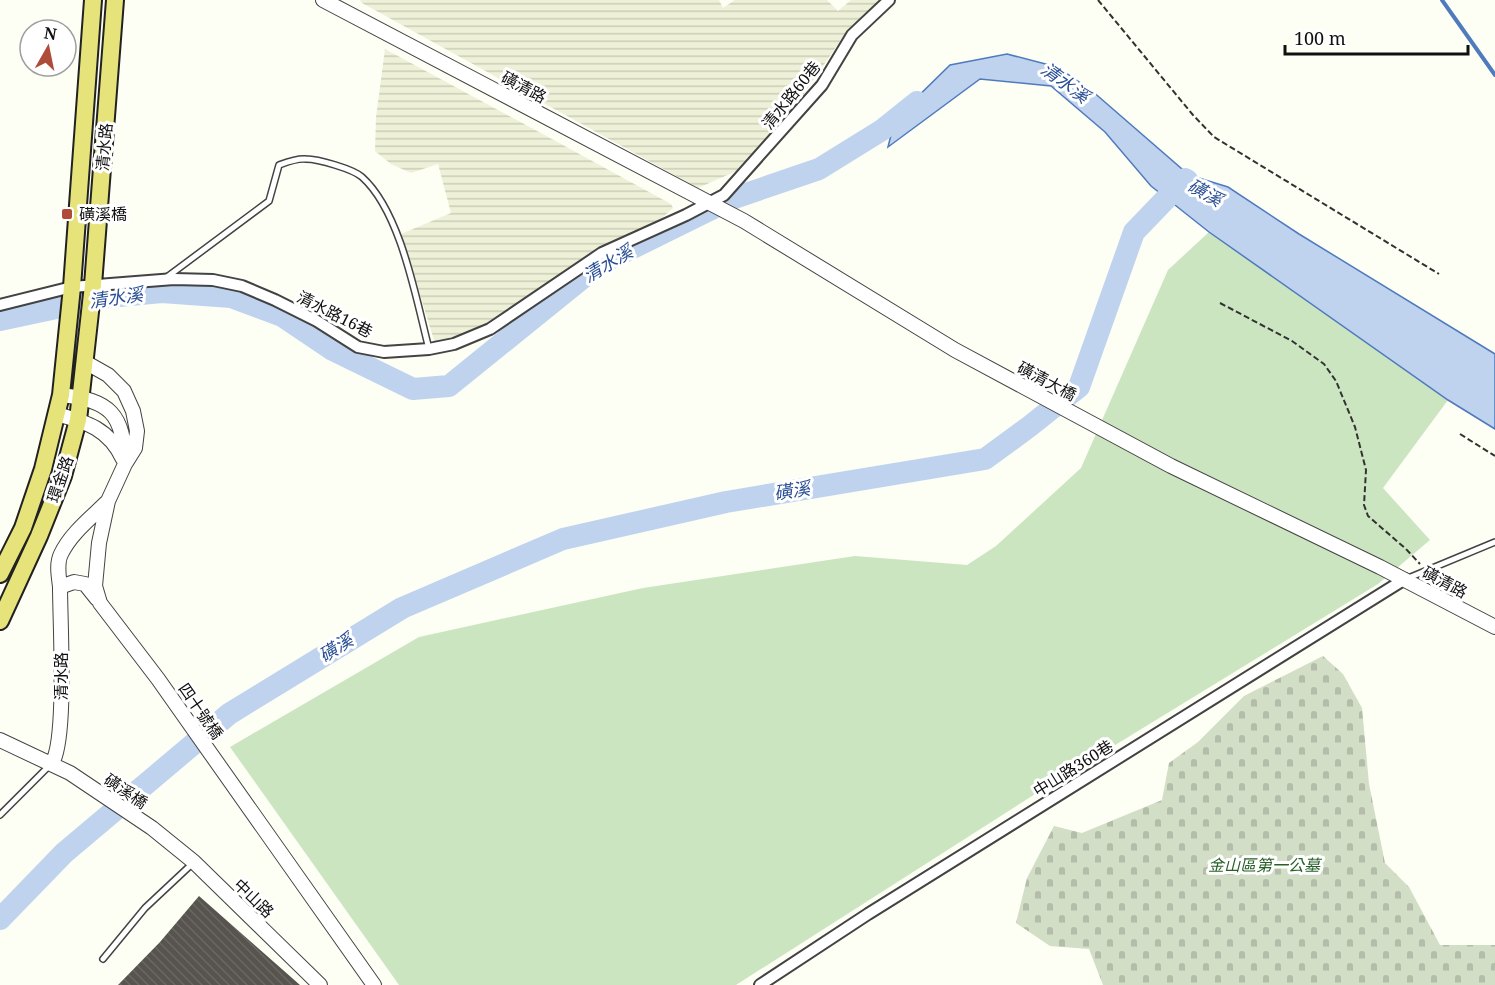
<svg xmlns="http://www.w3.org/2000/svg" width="1495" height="985" font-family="'Noto Serif','Noto Sans TC',serif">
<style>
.farmland{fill:url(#farmland-rules)}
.green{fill:#cce5c1}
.cemetery{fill:url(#cemetery-stones)}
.water{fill:#bfd3ef;stroke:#4f7abd;stroke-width:1.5}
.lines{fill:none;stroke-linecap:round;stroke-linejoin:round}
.stream{stroke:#4f7abd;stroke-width:4}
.river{stroke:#bfd3ef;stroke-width:22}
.building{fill:url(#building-back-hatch)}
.service-casing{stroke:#434343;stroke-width:8}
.minor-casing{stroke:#434343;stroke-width:14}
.tertiary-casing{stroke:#434343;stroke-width:16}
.primary-casing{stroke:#212121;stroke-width:20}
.path{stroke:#323232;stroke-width:2;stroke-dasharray:6 3;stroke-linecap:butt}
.service{stroke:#fff;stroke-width:5}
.minor{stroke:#fff;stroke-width:10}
.tertiary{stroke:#fff;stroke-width:14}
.primary{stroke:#e7e37b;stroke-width:16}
.poi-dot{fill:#af4c39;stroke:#fff;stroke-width:2}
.labels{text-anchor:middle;stroke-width:6;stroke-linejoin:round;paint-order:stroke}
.street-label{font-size:16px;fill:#101010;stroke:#fff}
.poi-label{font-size:16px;fill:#101010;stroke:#fff;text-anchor:start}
.park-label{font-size:16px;font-style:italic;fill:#286028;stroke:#fff}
.water-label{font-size:18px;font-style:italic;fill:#284e93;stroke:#fff}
</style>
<defs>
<pattern id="farmland-rules" width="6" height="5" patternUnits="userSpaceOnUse" patternTransform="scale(1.5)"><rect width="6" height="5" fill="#eef1d7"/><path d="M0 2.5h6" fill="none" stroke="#cbceb8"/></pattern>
<pattern id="cemetery-stones" width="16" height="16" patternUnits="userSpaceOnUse" patternTransform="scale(1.5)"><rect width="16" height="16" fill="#d2dec6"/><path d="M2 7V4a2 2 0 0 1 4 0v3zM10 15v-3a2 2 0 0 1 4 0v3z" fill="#b3bda9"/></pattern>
<pattern id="building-back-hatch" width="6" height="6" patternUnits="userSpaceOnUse" patternTransform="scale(1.5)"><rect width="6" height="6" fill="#57534e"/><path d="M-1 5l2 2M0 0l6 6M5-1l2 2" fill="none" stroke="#6a6763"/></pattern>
</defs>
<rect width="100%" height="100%" fill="#fdfef4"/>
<!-- farmland -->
<path class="farmland" d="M 360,0 L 719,0 L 723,8 L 735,0 L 827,0 L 838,11 L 851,0 L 882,0 L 849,28 L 797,104 L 741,169 L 698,188 L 362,3 Z
M 385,49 L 550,138 L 671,204 L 673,208 L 661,219 L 555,281 L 491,326 L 462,338 L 435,343 L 401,234 L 451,213 L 438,164 L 411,173 L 391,164 L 375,151 L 376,117 Z"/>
<!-- green -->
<path class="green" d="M 1209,232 L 1448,400 L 1383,488 L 1430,540 L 1378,584 L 1032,796 L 736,985 L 399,985 L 230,747 L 419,637 L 643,588 L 855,556 L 967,565 L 996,546 L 1081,468 L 1168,270 Z"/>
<!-- cemetery -->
<path class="cemetery" d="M 1323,656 L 1343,674 L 1362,708 L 1369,784 L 1385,863 L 1409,887 L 1440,945 L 1495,945 L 1495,985 L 1103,985 L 1089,949 L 1050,946 L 1016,923 L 1027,878 L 1054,826 L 1082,833 L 1162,800 L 1169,763 L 1198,742 L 1244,696 Z"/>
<!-- water -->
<path class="water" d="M 1007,54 L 1057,67 L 1091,90 L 1189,175 L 1228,187 L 1299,234 L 1495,354 L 1495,429 L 1448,400 L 1209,232 L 1151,186 L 1105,132 L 1051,86 L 980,79 L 888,147 L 895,119 L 950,65 Z"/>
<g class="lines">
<!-- stream -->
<path class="stream" d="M 1442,0 L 1495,75"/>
<!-- river -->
<path class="river" d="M 0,320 L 108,297 L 162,292 L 231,297 L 282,316 L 331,349 L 413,389 L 449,386 L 600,264 L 734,198 L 819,169 L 882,130 L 917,102
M 0,919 L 64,853 L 229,714 L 402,608 L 563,539 L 726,502 L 985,459 L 1030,426 L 1079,387 L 1134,232 L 1185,179 L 1187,180"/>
</g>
<!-- building -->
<path class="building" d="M 199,896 L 300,985 L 118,985 L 160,942 Z"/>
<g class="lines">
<defs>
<path id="service" d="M 167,277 L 269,201 L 279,165 C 287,162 297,158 306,159 C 318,159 353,169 362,177 C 401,212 416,299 429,349
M 1406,579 L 1495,542
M 0,815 L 51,764
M 103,959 L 145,908 L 193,863"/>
<path id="minor" d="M 0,305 L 72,287 L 174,279 L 213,280 L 242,286 L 275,300 L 317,321 L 358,347 L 384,352 L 429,349 L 454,344 L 490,329 L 602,253 L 686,215 L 724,195 L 822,85 L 852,35 L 889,0
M 760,985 L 868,914 L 1405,579"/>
<path id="tertiary" d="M 323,0 L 744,221 L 955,350 L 1171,466 L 1380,567 L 1495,627
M 85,362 L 108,375 L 124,391 L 133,411 L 137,431 L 135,448 L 125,464 L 108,501 L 99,543 L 95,586 L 100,603 L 158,679 L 374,985
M 61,395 C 110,400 124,414 125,464
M 56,414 C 87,422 109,429 123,459
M 60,587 C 59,577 56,564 61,554 C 71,533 92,517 108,501
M 0,740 L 70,773 L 152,828 L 194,862 L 320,985
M 52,763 C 67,740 60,621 60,587 L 74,582 L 85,584 L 97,599"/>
<path id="primary" d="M 0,574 L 23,528 L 43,469 L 61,395 L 72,287 L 93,0
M 0,621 L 39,536 L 63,476 L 78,420 L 93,285 L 115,0"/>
</defs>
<!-- service casing -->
<use href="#service" class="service-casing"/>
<!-- minor casing -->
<use href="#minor" class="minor-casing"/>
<!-- tertiary casing -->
<use href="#tertiary" class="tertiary-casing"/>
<!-- primary casing -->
<use href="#primary" class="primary-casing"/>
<!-- path -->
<path class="path" d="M 1098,0 L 1193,115 L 1214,137 L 1439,274
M 1220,303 L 1292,341 L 1324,364 L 1336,381 L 1355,427 L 1366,470 L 1364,505 L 1368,516 L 1406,549 L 1420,564
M 1460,434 L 1495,456"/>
<!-- service -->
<use href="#service" class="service"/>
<!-- minor -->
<use href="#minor" class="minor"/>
<!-- tertiary -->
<use href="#tertiary" class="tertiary"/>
<!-- primary -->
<use href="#primary" class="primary"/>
</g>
<!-- markers -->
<rect class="poi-dot" x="61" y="208" width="12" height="12" rx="3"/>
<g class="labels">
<!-- street labels -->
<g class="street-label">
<text transform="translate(524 87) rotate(28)" y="6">磺清路</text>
<text transform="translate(791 95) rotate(-51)" y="6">清水路60巷</text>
<text transform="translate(104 147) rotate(-85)" y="6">清水路</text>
<text transform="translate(335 314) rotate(27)" y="6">清水路16巷</text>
<text transform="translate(1047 381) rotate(28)" y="6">磺清大橋</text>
<text transform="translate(60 479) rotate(-71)" y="6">環金路</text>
<text transform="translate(1445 582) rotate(28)" y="6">磺清路</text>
<text transform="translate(61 676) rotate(-90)" y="6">清水路</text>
<text transform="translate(201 711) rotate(55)" y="6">四十號橋</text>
<text transform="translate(1073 768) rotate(-32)" y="6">中山路360巷</text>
<text transform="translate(126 791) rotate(34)" y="6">磺溪橋</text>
<text transform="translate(254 898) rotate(44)" y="6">中山路</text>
</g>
<!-- poi labels -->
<g class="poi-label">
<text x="79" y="220">磺溪橋</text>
</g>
<!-- park labels -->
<g class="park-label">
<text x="1264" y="871">金山區第一公墓</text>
</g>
<!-- water labels -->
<g class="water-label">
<text transform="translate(1065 83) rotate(36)" y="6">清水溪</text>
<text transform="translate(1205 193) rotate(29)" y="6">磺溪</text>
<text transform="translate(608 264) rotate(-31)" y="6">清水溪</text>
<text transform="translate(116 298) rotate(-8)" y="6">清水溪</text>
<text transform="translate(792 491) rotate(-9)" y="6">磺溪</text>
<text transform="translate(336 648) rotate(-32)" y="6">磺溪</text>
</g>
</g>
<!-- north arrow -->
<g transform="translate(48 48) rotate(9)"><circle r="28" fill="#ffffff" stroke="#9f9f9f" stroke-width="1.5"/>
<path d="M0-4.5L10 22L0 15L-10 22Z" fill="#af4c39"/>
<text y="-9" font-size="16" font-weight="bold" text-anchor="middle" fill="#101010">N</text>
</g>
<!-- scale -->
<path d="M1285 45v9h183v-9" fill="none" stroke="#101010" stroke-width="3"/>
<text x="1294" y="45" font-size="18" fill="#101010" stroke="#ffffff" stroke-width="4.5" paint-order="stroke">100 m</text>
</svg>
